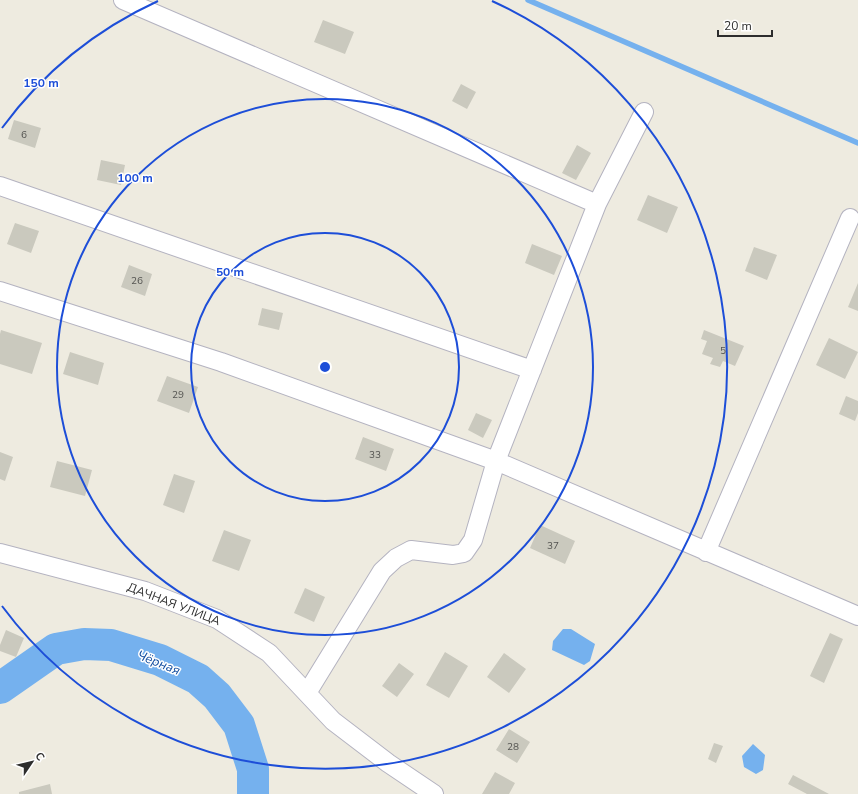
<svg xmlns="http://www.w3.org/2000/svg" width="858" height="794" font-family="'Nunito Sans',sans-serif">
<style>
.water{fill:#75b1ee}
.lines{fill:none;stroke-linecap:round;stroke-linejoin:round}
.stream{stroke:#75b1ee;stroke-width:5.5}
.river{stroke:#75b1ee;stroke-width:32}
.building{fill:#cac9be}
.minor-casing{stroke:#b4b3c0;stroke-width:20}
.minor{stroke:#fff;stroke-width:18}
.ring{fill:none;stroke:#1d4ed8;stroke-width:2}
.labels{text-anchor:middle;stroke-width:3;stroke-linejoin:round;paint-order:stroke}
.number-label{font-size:10px;fill:#545451}
.street-label{font-size:12px;fill:#2d2d2d;stroke:#fff}
.water-label{font-size:13px;font-style:italic;fill:#0f4b9e;stroke:#fff}
.centre{fill:#1d4ed8;stroke:#fff;stroke-width:2}
.ring-label{font-size:12px;text-anchor:middle;font-weight:bold;fill:#1d4ed8;stroke:#fff;stroke-width:3;stroke-linejoin:round;paint-order:stroke}
</style>
<rect width="100%" height="100%" fill="#eeebe0"/>
<!-- water -->
<path class="water" d="M 563,629 L 571,629 L 595,644 L 590,661 L 584,665 L 552,650 L 553,641 Z
M 753,744 L 765,755 L 763,770 L 756,774 L 744,767 L 742,756 Z"/>
<g class="lines">
<!-- stream -->
<path class="stream" d="M 528,0 L 858,143"/>
<!-- river -->
<path class="river" d="M 0,688 L 56,649 L 84,644 L 111,645 L 160,660 L 198,679 L 217,696 L 239,725 L 253,769 L 253,794"/>
</g>
<!-- building -->
<path class="building" d="M 323,20 L 354,32 L 345,54 L 314,42 Z
M 461,84 L 476,92 L 467,109 L 452,101 Z
M 14,120 L 41,128 L 35,148 L 8,139 Z
M 577,145 L 591,153 L 576,180 L 562,173 Z
M 101,160 L 125,165 L 121,185 L 97,180 Z
M 648,195 L 678,207 L 667,233 L 637,220 Z
M 15,223 L 39,231 L 31,253 L 7,244 Z
M 532,244 L 562,256 L 554,275 L 525,263 Z
M 754,247 L 777,255 L 767,280 L 745,271 Z
M 129,265 L 152,274 L 145,296 L 121,287 Z
M 858,283 L 858,311 L 848,307 Z
M 262,308 L 283,313 L 279,330 L 258,325 Z
M 1,330 L 42,343 L 32,374 L 0,364 L 0,334 Z
M 704,330 L 744,346 L 735,366 L 723,361 L 720,367 L 710,364 L 713,358 L 702,354 L 707,341 L 701,339 Z
M 829,338 L 858,352 L 845,379 L 816,365 Z
M 70,352 L 104,363 L 98,385 L 63,374 Z
M 167,376 L 198,387 L 189,413 L 157,401 Z
M 846,396 L 858,401 L 858,413 L 855,421 L 839,414 Z
M 476,413 L 492,420 L 483,438 L 468,430 Z
M 363,437 L 394,449 L 386,471 L 355,459 Z
M 0,452 L 13,457 L 5,481 L 0,479 Z
M 57,461 L 92,470 L 85,496 L 50,487 Z
M 174,474 L 195,481 L 184,513 L 163,505 Z
M 540,525 L 575,541 L 565,564 L 530,548 Z
M 224,530 L 251,540 L 239,571 L 212,561 Z
M 305,588 L 325,597 L 314,622 L 294,613 Z
M 6,630 L 24,638 L 16,657 L 0,651 L 0,645 Z
M 830,633 L 843,639 L 824,683 L 810,676 Z
M 445,652 L 468,666 L 449,698 L 426,685 Z
M 504,653 L 526,669 L 509,693 L 487,677 Z
M 399,663 L 414,674 L 397,697 L 382,686 Z
M 509,729 L 530,742 L 517,763 L 496,750 Z
M 714,743 L 723,746 L 716,763 L 708,759 Z
M 495,772 L 515,783 L 509,794 L 482,794 Z
M 793,775 L 829,794 L 807,794 L 788,784 Z
M 50,784 L 52,794 L 19,794 L 19,792 Z"/>
<g class="lines">
<defs>
<path id="minor" d="M 123,0 L 597,204
M 0,186 L 532,370
M 0,291 L 221,362 L 496,461 L 858,616
M 706,552 L 850,218
M 0,553 L 145,591 L 217,619 L 269,653 L 333,721 L 388,763 L 434,794
M 307,693 L 382,571 L 396,558 L 411,550 L 453,555 L 464,553 L 473,540 L 496,461 L 597,204 L 644,112"/>
</defs>
<!-- minor casing -->
<use href="#minor" class="minor-casing"/>
<!-- minor -->
<use href="#minor" class="minor"/>
</g>
<!-- distance rings -->
<g class="ring">
<circle cx="325" cy="367" r="134"/>
<circle cx="325" cy="367" r="268"/>
<path d="M2 128A402 402 0 0 1 158 1M492 1A402 402 0 1 1 2 606"/>
</g>
<g class="labels">
<!-- number labels -->
<g class="number-label">
<text x="24" y="138">6</text>
<text x="137" y="284">26</text>
<text x="723" y="354">5</text>
<text x="178" y="398">29</text>
<text x="375" y="458">33</text>
<text x="553" y="549">37</text>
<text x="513" y="750">28</text>
</g>
<!-- street labels -->
<g class="street-label">
<text transform="translate(174 604) rotate(21)" y="4">ДАЧНАЯ УЛИЦА</text>
</g>
<!-- water labels -->
<g class="water-label">
<text transform="translate(159 662) rotate(22)" y="5">Чёрная</text>
</g>
</g>
<circle cx="325" cy="367" r="6" class="centre"/>
<g class="ring-label">
<text x="41" y="87">150 m</text>
<text x="135" y="182">100 m</text>
<text x="230" y="276">50 m</text>
</g>
<!-- north arrow -->
<g transform="translate(32 762) rotate(55)" stroke="#ffffff" stroke-width="3" paint-order="stroke">
<path d="M0-3L7 15L0 10L-7 15Z" fill="#2d2d2d"/>
<text y="-6" font-size="11" font-weight="bold" text-anchor="middle" fill="#2d2d2d">С</text>
</g>
<!-- scale -->
<path d="M718 30v6h54v-6" fill="none" stroke="#2d2d2d" stroke-width="2"/>
<text x="724" y="30" font-size="12" fill="#2d2d2d" stroke="#ffffff" stroke-width="3" paint-order="stroke">20 m</text>
</svg>
